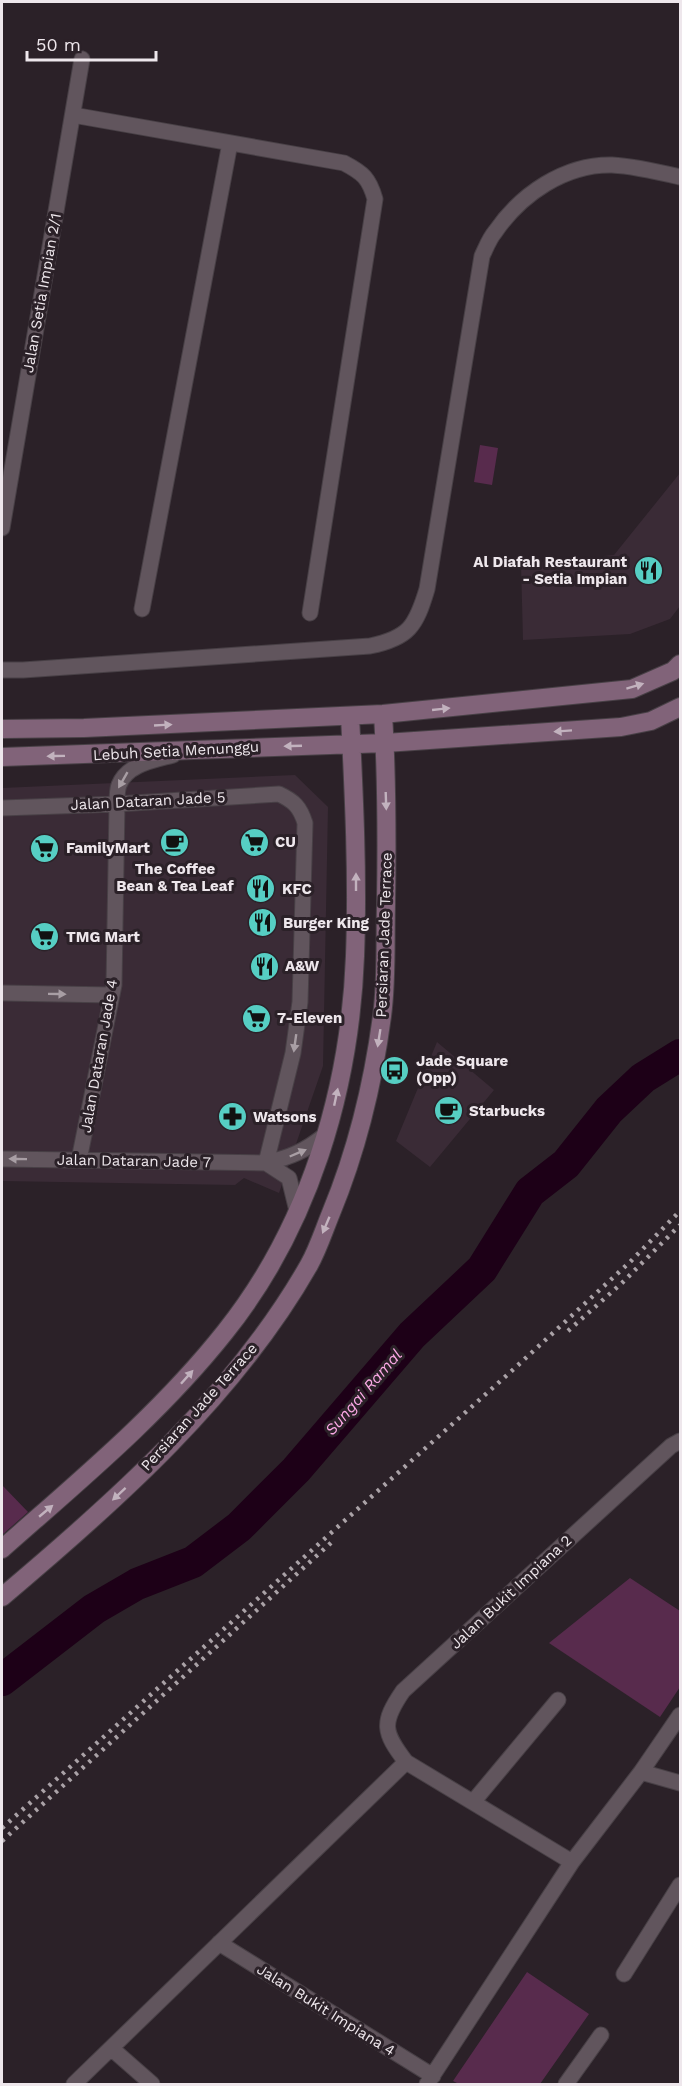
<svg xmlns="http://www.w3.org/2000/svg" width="682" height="2086" font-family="'Work Sans',sans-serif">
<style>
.built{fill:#3a2b36}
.green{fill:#582b4d}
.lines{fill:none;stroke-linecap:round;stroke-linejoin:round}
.river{stroke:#1d0017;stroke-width:32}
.street-casing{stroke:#484046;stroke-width:17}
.secondary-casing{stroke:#484046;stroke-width:20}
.street{stroke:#61555d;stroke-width:15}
.secondary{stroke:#816379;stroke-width:18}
.rail{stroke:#aaa2a7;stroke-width:4.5;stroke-dasharray:3 6;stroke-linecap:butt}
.oneway{fill:#c2b2be}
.oneway2{fill:#a89ea4}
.labels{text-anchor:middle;stroke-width:6;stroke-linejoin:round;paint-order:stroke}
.street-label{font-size:15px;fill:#eee7ec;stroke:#2b2128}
.poi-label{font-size:15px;font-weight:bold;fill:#eee7ec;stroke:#2b2128;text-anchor:start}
.water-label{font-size:16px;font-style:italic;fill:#fca9e6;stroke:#2b2128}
</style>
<rect width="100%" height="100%" fill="#2b2128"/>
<!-- built -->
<path class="built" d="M 680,473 L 680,606 L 670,619 L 630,634 L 523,640 L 521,564 L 614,555 Z
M 295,775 L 328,807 L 323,1066 L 279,1193 L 244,1178 L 235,1185 L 2,1181 L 2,788 Z
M 437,1042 L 494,1090 L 430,1167 L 396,1141 Z"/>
<!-- green -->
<path class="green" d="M 480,445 L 498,448 L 492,485 L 474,482 Z
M 2,1485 L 28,1512 L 2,1535 Z
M 630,1578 L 680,1611 L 680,1687 L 660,1717 L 549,1643 Z
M 527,1972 L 589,2014 L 540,2084 L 459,2084 L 453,2081 Z"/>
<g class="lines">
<!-- river -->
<path class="river" d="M 2,1680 L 94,1609 L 137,1584 L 193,1562 L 239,1527 L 296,1470 L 412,1335 L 482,1269 L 530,1192 L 566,1164 L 609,1110 L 643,1078 L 680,1055"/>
<defs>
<path id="street" d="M 73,115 L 344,163 C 363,173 369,178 375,199 L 310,613
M 2,528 L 82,59
M 142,609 L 230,143
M 2,670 L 23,670 L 370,646 C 409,638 416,626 427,589 L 482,256 C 486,248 489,239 495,232 C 521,194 565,164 612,165 C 634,166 659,172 680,177
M 2,808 L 117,804 L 279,794 C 294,801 300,807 305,823 L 300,1002 L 293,1053 L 266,1163
M 2,993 L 112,995
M 2,1159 L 266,1163 C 291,1157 305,1151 325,1135
M 79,1160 L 114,985 L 117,804 C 117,798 117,790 119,785 C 127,764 155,760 173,755
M 266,1163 L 289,1178 L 297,1211
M 406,1762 C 383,1732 381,1723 403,1691 L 671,1446 L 680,1441
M 641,1772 L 680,1783
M 473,1802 L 558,1700
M 219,1943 L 433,2076
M 624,1974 L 680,1885
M 111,2048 L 152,2084
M 74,2084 L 406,1762 L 572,1862
M 427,2084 L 572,1862 L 641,1772 L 680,1715
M 566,2084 L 601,2035"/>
<path id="secondary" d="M 2,729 L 84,728 L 383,714 L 632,689 L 673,671 L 680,664
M 2,757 L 385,743 L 621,727 L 651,721 L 680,707
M 2,1549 C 80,1480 160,1414 225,1332 C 309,1227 350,1090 355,956 C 358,876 354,796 350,716
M 2,1597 C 115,1502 235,1395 309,1265 C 318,1249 324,1230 331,1213 C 357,1150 373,1084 382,1016 C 387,979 385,941 386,904 C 387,840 387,778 383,714"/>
</defs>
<!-- street casing -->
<use href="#street" class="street-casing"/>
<!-- secondary casing -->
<use href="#secondary" class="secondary-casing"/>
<!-- street -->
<use href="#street" class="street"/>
<!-- secondary -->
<use href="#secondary" class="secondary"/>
<!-- rail -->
<path class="rail" d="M 568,1331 L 623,1282 L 680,1225
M 2,1828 L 516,1367 L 630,1262 L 680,1211
M 2,1841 L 333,1541"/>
</g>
<!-- one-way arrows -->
<defs><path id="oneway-solid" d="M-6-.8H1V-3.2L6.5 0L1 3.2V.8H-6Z" transform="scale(1.5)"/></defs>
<g class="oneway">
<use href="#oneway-solid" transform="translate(635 686) rotate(-17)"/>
<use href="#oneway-solid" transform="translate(441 709) rotate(-6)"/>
<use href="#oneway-solid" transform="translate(163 725) rotate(-3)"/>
<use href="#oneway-solid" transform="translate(563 731) rotate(176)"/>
<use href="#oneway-solid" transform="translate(293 746) rotate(178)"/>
<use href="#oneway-solid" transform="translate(56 756) rotate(179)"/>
<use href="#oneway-solid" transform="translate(386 801) rotate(88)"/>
<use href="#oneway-solid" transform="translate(356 882) rotate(-90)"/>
<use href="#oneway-solid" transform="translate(379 1038) rotate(99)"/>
<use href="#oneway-solid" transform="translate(336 1097) rotate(-78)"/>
<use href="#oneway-solid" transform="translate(326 1225) rotate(113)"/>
<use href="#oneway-solid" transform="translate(187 1377) rotate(-48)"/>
<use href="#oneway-solid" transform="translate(119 1494) rotate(137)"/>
<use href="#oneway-solid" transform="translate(46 1511) rotate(-40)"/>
</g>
<g class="oneway2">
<use href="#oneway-solid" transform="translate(123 780) rotate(120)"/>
<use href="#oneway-solid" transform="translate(57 994) rotate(1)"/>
<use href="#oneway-solid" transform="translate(295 1043) rotate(98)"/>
<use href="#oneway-solid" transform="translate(298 1153) rotate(-23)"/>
<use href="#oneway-solid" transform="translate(18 1159) rotate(-179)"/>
</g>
<!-- icons -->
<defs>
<symbol id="restaurant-disc" viewBox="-11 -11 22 22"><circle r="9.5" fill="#56cec3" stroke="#2b2128"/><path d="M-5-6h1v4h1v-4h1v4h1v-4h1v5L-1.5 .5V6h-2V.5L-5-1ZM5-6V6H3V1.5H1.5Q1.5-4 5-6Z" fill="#111"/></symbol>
<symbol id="cafe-disc" viewBox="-11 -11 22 22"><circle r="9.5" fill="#56cec3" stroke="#2b2128"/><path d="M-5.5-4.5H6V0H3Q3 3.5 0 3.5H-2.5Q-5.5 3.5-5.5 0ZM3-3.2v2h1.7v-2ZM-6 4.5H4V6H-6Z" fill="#111"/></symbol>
<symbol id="supermarket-disc" viewBox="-11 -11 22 22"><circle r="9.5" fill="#56cec3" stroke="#2b2128"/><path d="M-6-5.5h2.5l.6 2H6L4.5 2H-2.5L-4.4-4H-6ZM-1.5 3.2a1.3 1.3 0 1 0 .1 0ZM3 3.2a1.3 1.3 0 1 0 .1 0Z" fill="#111"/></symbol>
<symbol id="bus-disc" viewBox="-11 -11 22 22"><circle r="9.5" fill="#56cec3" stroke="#2b2128"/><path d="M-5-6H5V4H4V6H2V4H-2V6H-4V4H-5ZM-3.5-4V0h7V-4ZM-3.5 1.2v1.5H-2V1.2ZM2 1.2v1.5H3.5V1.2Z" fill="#111"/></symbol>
<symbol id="pharmacy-disc" viewBox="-11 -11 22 22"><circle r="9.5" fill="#56cec3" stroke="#2b2128"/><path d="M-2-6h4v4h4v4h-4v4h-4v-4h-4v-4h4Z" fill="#111"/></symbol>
</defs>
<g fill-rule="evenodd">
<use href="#restaurant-disc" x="632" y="554" width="33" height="33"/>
<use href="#cafe-disc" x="158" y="826" width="33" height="33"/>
<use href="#supermarket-disc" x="238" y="826" width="33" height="33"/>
<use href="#supermarket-disc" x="28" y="832" width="33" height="33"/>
<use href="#restaurant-disc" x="244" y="872" width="33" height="33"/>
<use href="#restaurant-disc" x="246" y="906" width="33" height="33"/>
<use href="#supermarket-disc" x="28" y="920" width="33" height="33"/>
<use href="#restaurant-disc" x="248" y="950" width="33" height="33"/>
<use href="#supermarket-disc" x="240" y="1002" width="33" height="33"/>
<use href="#bus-disc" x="378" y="1054" width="33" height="33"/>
<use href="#cafe-disc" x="432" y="1094" width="33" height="33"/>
<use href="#pharmacy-disc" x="216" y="1100" width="33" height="33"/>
</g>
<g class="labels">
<!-- street labels -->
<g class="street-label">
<text transform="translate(42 293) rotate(-80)" y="5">Jalan Setia Impian 2/1</text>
<text transform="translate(176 751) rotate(-3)" y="5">Lebuh Setia Menunggu</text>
<text transform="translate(148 801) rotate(-3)" y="5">Jalan Dataran Jade 5</text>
<text transform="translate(384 935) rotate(-88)" y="5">Persiaran Jade Terrace</text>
<text transform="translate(99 1056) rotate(-80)" y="5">Jalan Dataran Jade 4</text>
<text transform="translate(134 1161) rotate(1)" y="5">Jalan Dataran Jade 7</text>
<text transform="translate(199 1407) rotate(-48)" y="5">Persiaran Jade Terrace</text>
<text transform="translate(511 1592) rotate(-43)" y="5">Jalan Bukit Impiana 2</text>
<text transform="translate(326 2010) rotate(32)" y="5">Jalan Bukit Impiana 4</text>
</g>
<!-- poi labels -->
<g class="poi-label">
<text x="627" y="567" text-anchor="end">Al Diafah Restaurant<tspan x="627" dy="17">- Setia Impian</tspan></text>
<text x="275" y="847">CU</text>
<text x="66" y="853">FamilyMart</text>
<text x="175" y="874" text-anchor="middle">The Coffee<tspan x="175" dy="17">Bean &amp; Tea Leaf</tspan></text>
<text x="282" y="894">KFC</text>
<text x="283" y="928">Burger King</text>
<text x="66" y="942">TMG Mart</text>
<text x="285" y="971">A&amp;W</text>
<text x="277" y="1023">7-Eleven</text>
<text x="416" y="1066">Jade Square<tspan x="416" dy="17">(Opp)</tspan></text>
<text x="469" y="1116">Starbucks</text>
<text x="253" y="1122">Watsons</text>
</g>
<!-- water labels -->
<g class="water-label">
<text transform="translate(363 1392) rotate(-49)" y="6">Sungai Ramal</text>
</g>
</g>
<!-- border -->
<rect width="682" height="2086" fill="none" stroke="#eee7ec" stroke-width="6"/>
<!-- scale -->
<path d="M27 51v9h129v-9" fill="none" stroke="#eee7ec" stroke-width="3"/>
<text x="36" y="51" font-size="18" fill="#eee7ec" stroke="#2b2128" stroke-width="4.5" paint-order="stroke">50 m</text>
</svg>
